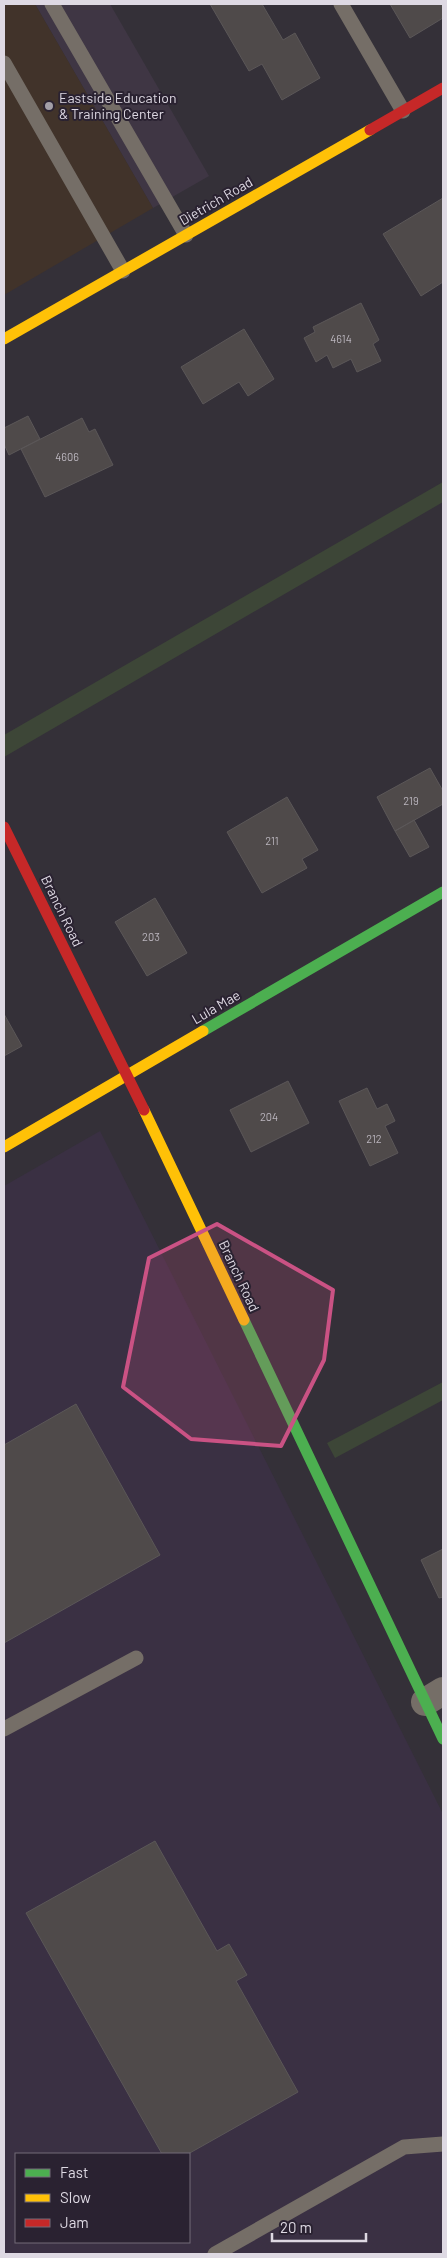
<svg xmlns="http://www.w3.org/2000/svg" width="447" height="2258" font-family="Barlow,sans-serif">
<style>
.commercial{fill:#3f3644}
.built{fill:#3a3043;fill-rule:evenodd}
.education{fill:#41332a}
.green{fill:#3d4637}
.building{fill:#4f4a4a;stroke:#5b5758}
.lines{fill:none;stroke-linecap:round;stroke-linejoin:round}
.lane{stroke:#756e67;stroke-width:15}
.street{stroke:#756e67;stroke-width:28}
.fast{stroke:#4caf50;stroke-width:11}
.slow{stroke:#ffc107;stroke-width:11}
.jam{stroke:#c62828;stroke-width:11}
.marked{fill:#ca5284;fill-opacity:0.2;stroke:#ca5284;stroke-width:4;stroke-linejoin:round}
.poi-dot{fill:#a29ea7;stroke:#2a2231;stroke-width:2}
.labels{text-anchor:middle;stroke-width:4;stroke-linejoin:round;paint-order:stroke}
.number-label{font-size:11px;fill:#bab5bd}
.poi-label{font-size:14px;fill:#ded9e3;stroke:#2a2231;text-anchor:start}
.street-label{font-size:14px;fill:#ded9e3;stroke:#2a2231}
</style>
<rect width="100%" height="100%" fill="#343038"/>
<!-- commercial -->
<path class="commercial" d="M 35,4 L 110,4 L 209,176 L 153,208 Z"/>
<!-- built -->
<path class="built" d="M 100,1131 L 443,1814 L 443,2254 L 4,2254 L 4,1186 ZM 16,2154 L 189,2154 L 189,2242 L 16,2242 Z"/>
<!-- education -->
<path class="education" d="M 4,4 L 35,4 L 153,208 L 4,295 Z"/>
<!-- green -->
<path class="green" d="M 443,482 L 443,502 L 4,757 L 4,735 Z
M 443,1382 L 443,1400 L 335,1458 L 327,1443 Z"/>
<!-- building -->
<path class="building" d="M 210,4 L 262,4 L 283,40 L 295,33 L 320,78 L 282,100 L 262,64 L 249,71 Z
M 390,4 L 443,4 L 443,18 L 410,38 Z
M 443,198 L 443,282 L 421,296 L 383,234 Z
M 361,303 L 379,340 L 373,344 L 381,361 L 357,372 L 351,359 L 333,368 L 327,355 L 316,362 L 304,338 L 315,332 L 313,327 Z
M 244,329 L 274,379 L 248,396 L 239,382 L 203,404 L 181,367 Z
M 28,416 L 40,439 L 9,455 L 4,444 L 4,428 Z
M 82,418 L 89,432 L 95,429 L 113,465 L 45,497 L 21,449 Z
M 430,768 L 443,791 L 443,804 L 395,831 L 377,797 Z
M 287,797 L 318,850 L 302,859 L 307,868 L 262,893 L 227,832 Z
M 414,820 L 429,847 L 410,857 L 395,831 Z
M 155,898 L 187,953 L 147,976 L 115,922 Z
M 4,1014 L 22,1046 L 4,1056 Z
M 288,1081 L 309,1123 L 251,1152 L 230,1110 Z
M 367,1088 L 377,1109 L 387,1104 L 395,1121 L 385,1126 L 398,1153 L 370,1166 L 339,1101 Z
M 76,1404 L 160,1555 L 4,1643 L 4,1445 Z
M 443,1549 L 443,1597 L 439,1598 L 421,1560 Z
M 155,1841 L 217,1951 L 229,1944 L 247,1975 L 236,1981 L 298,2092 L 188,2154 L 162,2154 L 26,1913 Z"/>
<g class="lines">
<!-- lane -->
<path class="lane" d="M 52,4 L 186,235
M 341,4 L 403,111
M 4,63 L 123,271
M 4,1729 L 136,1658
M 215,2254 L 404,2147 L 443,2144"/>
<!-- street -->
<path class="street" d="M 425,1702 L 443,1691"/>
<!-- fast -->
<path class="fast" d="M 203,1031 L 443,892
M 244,1320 L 443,1739"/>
<!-- slow -->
<path class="slow" d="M 4,339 L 370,130
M 144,1110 L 244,1320
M 4,1147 L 203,1031"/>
<!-- jam -->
<path class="jam" d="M 370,130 L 443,88
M 4,827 L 144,1110"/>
</g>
<!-- marked area -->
<path class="marked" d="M 217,1224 L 333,1290 L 324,1360 L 281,1446 L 191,1439 L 123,1387 L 149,1258 Z"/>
<!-- markers -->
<circle class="poi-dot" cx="49" cy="106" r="5"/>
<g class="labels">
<!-- number labels -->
<g class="number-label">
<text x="341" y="343">4614</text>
<text x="67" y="461">4606</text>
<text x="411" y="805">219</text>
<text x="272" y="845">211</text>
<text x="151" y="941">203</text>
<text x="269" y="1121">204</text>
<text x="374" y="1143">212</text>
</g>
<!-- poi labels -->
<g class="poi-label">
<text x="59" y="103">Eastside Education<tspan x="59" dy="16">&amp; Training Center</tspan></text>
</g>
<!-- street labels -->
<g class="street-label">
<text transform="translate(216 201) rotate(-30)" y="5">Dietrich Road</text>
<text transform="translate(62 911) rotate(64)" y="5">Branch Road</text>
<text transform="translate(216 1007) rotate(-30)" y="5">Lula Mae</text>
<text transform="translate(239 1276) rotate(65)" y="5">Branch Road</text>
</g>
</g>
<!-- border -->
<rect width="447" height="2258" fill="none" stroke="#ded9e3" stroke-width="10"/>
<!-- legend -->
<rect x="15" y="2153" width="175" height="90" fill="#2a2231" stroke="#726b78"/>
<rect x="25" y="2169" width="25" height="8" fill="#4caf50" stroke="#726b78"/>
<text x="60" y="2178" font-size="15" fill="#ded9e3">Fast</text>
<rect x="25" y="2194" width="25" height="8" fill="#ffc107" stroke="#726b78"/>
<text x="60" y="2203" font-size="15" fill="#ded9e3">Slow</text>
<rect x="25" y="2219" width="25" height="8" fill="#c62828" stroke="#726b78"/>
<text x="60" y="2228" font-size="15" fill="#ded9e3">Jam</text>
<!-- scale -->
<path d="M272 2233v8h94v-8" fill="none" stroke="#ded9e3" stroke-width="2.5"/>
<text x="280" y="2233" font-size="15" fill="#ded9e3" stroke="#2a2231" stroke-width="4" paint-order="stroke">20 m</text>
</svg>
